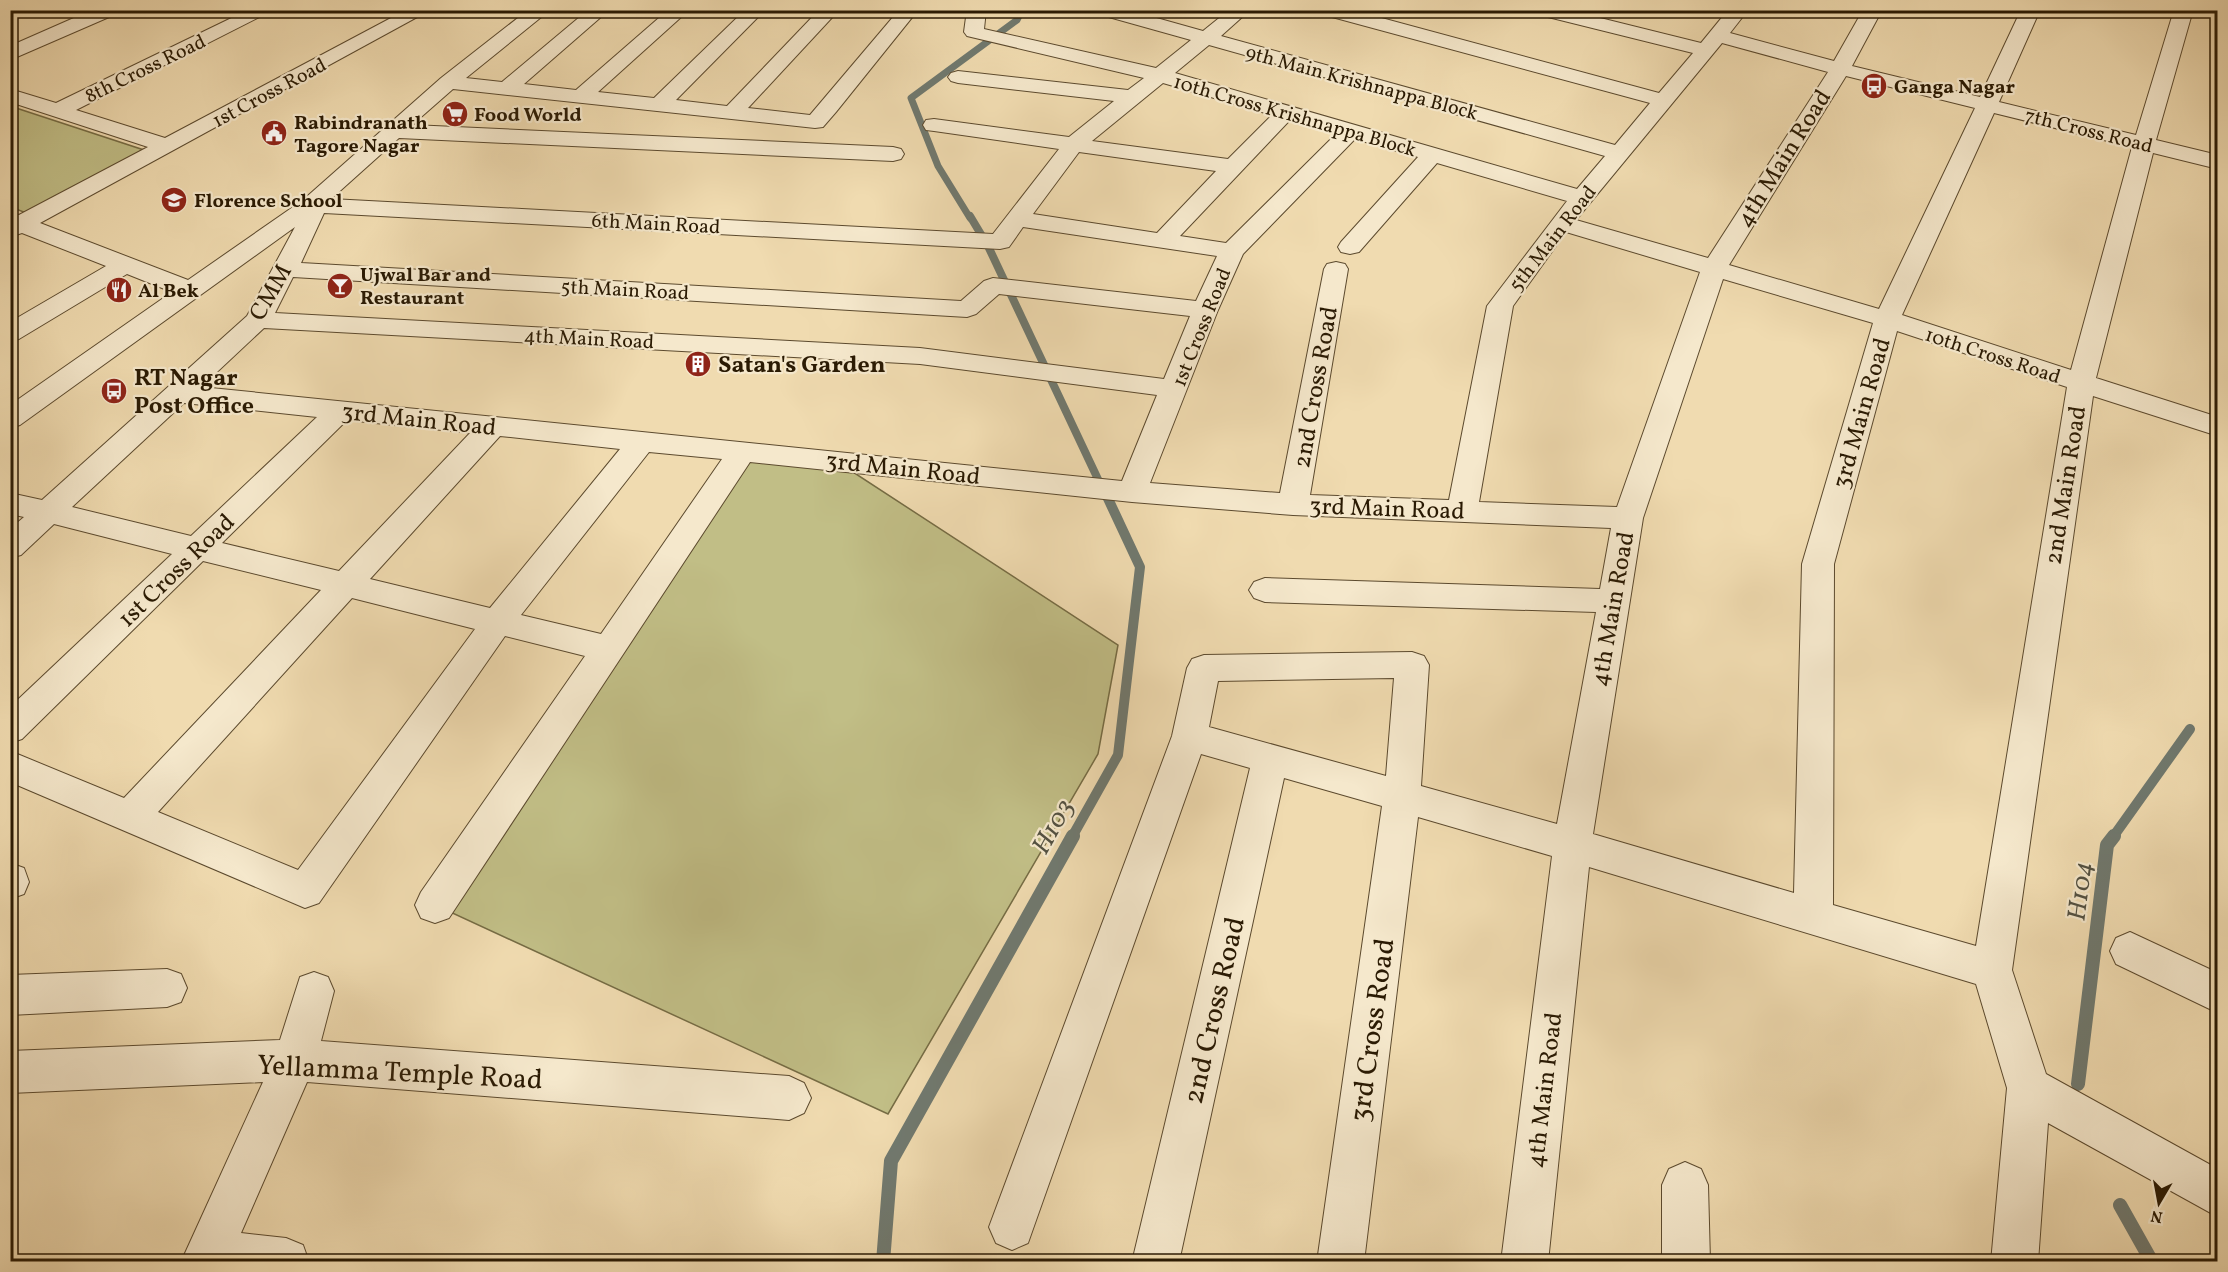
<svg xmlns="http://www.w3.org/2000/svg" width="2228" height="1272" font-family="Vollkorn,serif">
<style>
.green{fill:#c1be86;stroke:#766c44;stroke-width:1.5}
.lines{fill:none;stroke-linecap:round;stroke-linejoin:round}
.stream-far3{stroke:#70796f;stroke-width:7}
.stream-far2{stroke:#70796f;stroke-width:8}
.stream-far1{stroke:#70796f;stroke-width:10}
.stream{stroke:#70796f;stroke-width:14}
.minor-casing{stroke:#5c4a2e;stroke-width:2}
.minor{fill:#f5e8cc;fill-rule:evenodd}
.labels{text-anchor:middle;stroke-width:4.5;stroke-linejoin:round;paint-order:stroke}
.far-street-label{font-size:20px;fill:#2a1a03;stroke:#f5e8cc}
.far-poi-label{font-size:20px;font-weight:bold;fill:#2a1a03;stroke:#f5e8cc;text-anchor:start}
.street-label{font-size:24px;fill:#2a1a03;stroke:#f5e8cc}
.poi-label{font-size:24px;font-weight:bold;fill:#2a1a03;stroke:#f5e8cc;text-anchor:start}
.water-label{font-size:26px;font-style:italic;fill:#535142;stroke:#f5e8cc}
.near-street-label{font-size:28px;fill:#2a1a03;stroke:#f5e8cc}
</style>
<rect width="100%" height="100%" fill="#f0dbb0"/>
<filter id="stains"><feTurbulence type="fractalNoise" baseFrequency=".00333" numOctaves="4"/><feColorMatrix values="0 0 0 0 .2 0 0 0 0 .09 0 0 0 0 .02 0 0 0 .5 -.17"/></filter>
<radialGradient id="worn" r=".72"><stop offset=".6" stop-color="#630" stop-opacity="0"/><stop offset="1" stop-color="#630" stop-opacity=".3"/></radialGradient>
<!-- green -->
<path class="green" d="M 10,106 L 147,151 L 26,213 L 11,207 Z
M 746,458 L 853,472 L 1118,645 L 1098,754 L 888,1114 L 435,905 Z"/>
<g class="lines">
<!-- stream-far3 -->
<path class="stream-far3" d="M 970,218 L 938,166 L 911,98 L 1017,20 L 1022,10"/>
<!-- stream-far2 -->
<path class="stream-far2" d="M 970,216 L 988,246 L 1104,492"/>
<!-- stream-far1 -->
<path class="stream-far1" d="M 1072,837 L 1118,755 L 1140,567 L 1104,490
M 2113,837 L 2190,729"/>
<!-- stream -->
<path class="stream" d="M 2078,1084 L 2107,845 L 2114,836
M 2120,1205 L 2152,1262
M 883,1262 L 891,1161 L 1073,836"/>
<defs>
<path id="minor" d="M 92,10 L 118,10 L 116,14 L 10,60 L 10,46 Z
M 248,10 L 273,10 L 76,110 L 165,138 L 406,10 L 430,10 L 40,223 L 188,280 L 303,200 L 441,78 L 528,10 L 550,10 L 466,78 L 502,82 L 588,10 L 609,10 L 524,84 L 576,90 L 668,10 L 689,10 L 598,92 L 654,98 L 745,10 L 765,10 L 676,100 L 727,106 L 819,10 L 839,10 L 748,108 L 810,115 L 899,10 L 918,10 L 836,112 L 823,127 L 815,128 L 453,89 L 412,125 L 893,147 L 901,149 L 904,154 L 901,159 L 893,161 L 399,138 L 331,199 L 993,234 L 1059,149 L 934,131 L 926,130 L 923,125 L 926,120 L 934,119 L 1069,137 L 1114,101 L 958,83 L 951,81 L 948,77 L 951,73 L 958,71 L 1128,90 L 1144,78 L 967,36 L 964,32 L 967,10 L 986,10 L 984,29 L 1156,68 L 1191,40 L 1098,14 L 1096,10 L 1128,10 L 1203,31 L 1229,10 L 1250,10 L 1221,36 L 1615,145 L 1650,103 L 1321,14 L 1319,10 L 1352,10 L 1659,93 L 1693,53 L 1536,14 L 1534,10 L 1568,10 L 1701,43 L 1728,10 L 1748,10 L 1730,33 L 1834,61 L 1863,10 L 1882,10 L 1852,66 L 1980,97 L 2021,10 L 2040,10 L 1999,102 L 2136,135 L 2174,10 L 2193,10 L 2156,140 L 2218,155 L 2218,169 L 2153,153 L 2096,378 L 2218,417 L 2218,436 L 2093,396 L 2012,970 L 2046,1074 L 2218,1169 L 2218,1217 L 2048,1123 L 2038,1262 L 1991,1262 L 2007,1088 L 1976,984 L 1589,867 L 1548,1262 L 1501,1262 L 1552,856 L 1418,817 L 1364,1262 L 1317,1262 L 1382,806 L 1284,778 L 1179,1262 L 1132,1262 L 1250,768 L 1201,754 L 1028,1243 L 1012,1250 L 996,1243 L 989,1227 L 1172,736 L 1187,668 L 1192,659 L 1204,655 L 1412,652 L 1424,656 L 1429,665 L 1421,786 L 1557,824 L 1596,612 L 1265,602 L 1254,598 L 1249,590 L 1254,582 L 1265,578 L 1600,589 L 1611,528 L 1293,515 L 1132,502 L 750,462 L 449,918 L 435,923 L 421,918 L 415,905 L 421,892 L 585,656 L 505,636 L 319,903 L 305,908 L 10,782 L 10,751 L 124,798 L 321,590 L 203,561 L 22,739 L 10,743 L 10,707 L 172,554 L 54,524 L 21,555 L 10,558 L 10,529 L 24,517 L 10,514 L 10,493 L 42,500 L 247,316 L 295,227 L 20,425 L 10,428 L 10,405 L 172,292 L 127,274 L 19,339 L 10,341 L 10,322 L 106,266 L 22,233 L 10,237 L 10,213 L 19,215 L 148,147 L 10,102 L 10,89 L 56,103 ZM 1722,43 L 1828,72 L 1708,258 L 1576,220 ZM 1209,45 L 1605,156 L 1577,189 L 1175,73 ZM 1846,76 L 1975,108 L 1879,309 L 1729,265 ZM 1163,83 L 1272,115 L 1228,159 L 1092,141 ZM 1994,113 L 2132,147 L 2071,370 L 1902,315 ZM 1290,120 L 1336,134 L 1226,243 L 1180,236 ZM 1355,139 L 1418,157 L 1341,242 L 1338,247 L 1341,252 L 1350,254 L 1359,252 L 1437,163 L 1567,201 L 1487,306 L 1449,500 L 1310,495 L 1348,269 L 1345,264 L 1336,262 L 1327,264 L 1324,269 L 1280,493 L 1150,483 L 1218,310 L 1243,254 ZM 1079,152 L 1216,171 L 1157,233 L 1033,214 ZM 324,213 L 1000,249 L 1009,247 L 1023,227 L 1217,256 L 1196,301 L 993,278 L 984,281 L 961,301 L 301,263 ZM 1566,232 L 1700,272 L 1617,507 L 1479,502 L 1513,306 ZM 293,277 L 967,317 L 976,314 L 999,294 L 1190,316 L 1164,379 L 920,348 L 275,313 ZM 1723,279 L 1873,323 L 1802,564 L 1794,893 L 1593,834 L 1643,518 ZM 264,328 L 920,364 L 1157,395 L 1122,481 L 201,387 ZM 1897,331 L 2067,387 L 1976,946 L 1833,905 L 1834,564 ZM 184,403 L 317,417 L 191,536 L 72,507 ZM 347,420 L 470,433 L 339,571 L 222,543 ZM 500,436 L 620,449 L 490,608 L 370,579 ZM 649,452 L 722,459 L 601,634 L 521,615 ZM 352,598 L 475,629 L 298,870 L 158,812 ZM 1394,678 L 1386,776 L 1209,727 L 1218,681 Z
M 10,863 L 24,868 L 29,882 L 24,894 L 10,899 Z
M 2130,932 L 2218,973 L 2218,1013 L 2116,964 L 2110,951 L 2116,938 Z
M 167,969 L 181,974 L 187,988 L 181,1002 L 167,1007 L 10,1015 L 10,975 Z
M 314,972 L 328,977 L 334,991 L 321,1041 L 789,1076 L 804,1083 L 811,1098 L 804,1113 L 789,1120 L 307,1082 L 241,1233 L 286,1238 L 303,1245 L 309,1262 L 181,1262 L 263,1082 L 10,1093 L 10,1051 L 280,1040 L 300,977 Z
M 1685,1162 L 1701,1169 L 1708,1185 L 1710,1262 L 1662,1262 L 1662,1185 L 1669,1169 Z"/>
</defs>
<!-- minor casing -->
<use href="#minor" class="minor-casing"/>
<!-- minor -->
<use href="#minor" class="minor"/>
</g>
<!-- icons -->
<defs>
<symbol id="bus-disc" viewBox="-11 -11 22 22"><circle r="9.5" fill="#8f2418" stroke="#f5e8cc"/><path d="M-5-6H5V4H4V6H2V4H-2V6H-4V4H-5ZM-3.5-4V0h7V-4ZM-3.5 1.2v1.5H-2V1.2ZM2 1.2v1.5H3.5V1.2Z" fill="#fff"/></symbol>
<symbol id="supermarket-disc" viewBox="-11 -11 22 22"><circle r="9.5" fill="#8f2418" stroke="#f5e8cc"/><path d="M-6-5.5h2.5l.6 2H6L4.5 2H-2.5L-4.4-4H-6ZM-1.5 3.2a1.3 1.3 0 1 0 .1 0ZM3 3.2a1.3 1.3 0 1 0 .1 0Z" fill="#fff"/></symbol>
<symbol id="civic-disc" viewBox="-11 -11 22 22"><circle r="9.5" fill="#8f2418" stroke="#f5e8cc"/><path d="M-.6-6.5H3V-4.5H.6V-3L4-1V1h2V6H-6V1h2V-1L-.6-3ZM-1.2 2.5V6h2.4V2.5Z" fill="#fff"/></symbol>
<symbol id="school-disc" viewBox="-11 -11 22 22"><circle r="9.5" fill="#8f2418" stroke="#f5e8cc"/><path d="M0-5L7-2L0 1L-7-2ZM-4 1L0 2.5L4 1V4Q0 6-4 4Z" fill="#fff"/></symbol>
<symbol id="bar-disc" viewBox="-11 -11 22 22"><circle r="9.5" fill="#8f2418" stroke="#f5e8cc"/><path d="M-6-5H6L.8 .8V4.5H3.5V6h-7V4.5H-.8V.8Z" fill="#fff"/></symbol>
<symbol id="restaurant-disc" viewBox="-11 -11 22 22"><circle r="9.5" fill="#8f2418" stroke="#f5e8cc"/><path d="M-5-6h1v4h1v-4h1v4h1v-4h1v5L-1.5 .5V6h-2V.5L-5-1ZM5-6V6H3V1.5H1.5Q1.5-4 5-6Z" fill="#fff"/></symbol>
<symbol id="building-disc" viewBox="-11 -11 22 22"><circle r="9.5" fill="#8f2418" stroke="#f5e8cc"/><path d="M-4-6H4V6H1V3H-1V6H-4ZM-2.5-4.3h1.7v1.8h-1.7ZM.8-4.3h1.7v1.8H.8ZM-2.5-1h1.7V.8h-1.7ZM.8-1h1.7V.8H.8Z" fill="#fff"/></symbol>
</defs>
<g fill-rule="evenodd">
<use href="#bus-disc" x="1859" y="71" width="30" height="30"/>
<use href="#supermarket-disc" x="440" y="99" width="30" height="30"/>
<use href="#civic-disc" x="259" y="118" width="30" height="30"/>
<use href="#school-disc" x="159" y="185" width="30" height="30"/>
<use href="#bar-disc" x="325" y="271" width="30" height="30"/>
<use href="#restaurant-disc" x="104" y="275" width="30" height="30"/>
<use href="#building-disc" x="683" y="349" width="30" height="30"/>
<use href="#bus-disc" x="99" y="376" width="30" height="30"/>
</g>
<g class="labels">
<!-- far-street labels -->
<g class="far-street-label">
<text transform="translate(145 68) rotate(-26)" y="7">8th Cross Road</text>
<text transform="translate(1362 82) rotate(15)" y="7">9th Main Krishnappa Block</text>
<text transform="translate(269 92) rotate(-28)" y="7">1st Cross Road</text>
<text transform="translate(1295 115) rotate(16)" y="7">10th Cross Krishnappa Block</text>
<text transform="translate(2089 130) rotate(14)" y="7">7th Cross Road</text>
<text transform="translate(656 223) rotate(3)" y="7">6th Main Road</text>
<text transform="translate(1552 238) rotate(-52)" y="7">5th Main Road</text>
<text transform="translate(625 289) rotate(3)" y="7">5th Main Road</text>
<text transform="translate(1201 327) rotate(-68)" y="7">1st Cross Road</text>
<text transform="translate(589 338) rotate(3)" y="7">4th Main Road</text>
<text transform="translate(1993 355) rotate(18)" y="7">10th Cross Road</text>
</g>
<!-- far-poi labels -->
<g class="far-poi-label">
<text x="1894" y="93">Ganga Nagar</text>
<text x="474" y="121">Food World</text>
<text x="294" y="129">Rabindranath<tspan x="294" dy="23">Tagore Nagar</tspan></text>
<text x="194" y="207">Florence School</text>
<text x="360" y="281">Ujwal Bar and<tspan x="360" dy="23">Restaurant</tspan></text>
<text x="138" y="297">Al Bek</text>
</g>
<!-- street labels -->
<g class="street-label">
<text transform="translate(1783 158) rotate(-58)" y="8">4th Main Road</text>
<text transform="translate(270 292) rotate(-60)" y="8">CMM</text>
<text transform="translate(1315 387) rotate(-80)" y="8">2nd Cross Road</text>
<text transform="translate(1861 413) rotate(-74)" y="8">3rd Main Road</text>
<text transform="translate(419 419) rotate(6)" y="8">3rd Main Road</text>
<text transform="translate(903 468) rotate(6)" y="8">3rd Main Road</text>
<text transform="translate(2065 485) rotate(-81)" y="8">2nd Main Road</text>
<text transform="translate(1387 508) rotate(2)" y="8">3rd Main Road</text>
<text transform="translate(176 570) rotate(-44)" y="8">1st Cross Road</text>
<text transform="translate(1612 609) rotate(-80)" y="8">4th Main Road</text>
<text transform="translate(1544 1090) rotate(-83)" y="8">4th Main Road</text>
</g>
<!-- poi labels -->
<g class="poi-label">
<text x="718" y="372">Satan's Garden</text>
<text x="134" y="385">RT Nagar<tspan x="134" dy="28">Post Office</tspan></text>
</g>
<!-- water labels -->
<g class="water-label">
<text transform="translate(1052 826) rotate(-61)" y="9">H103</text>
<text transform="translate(2079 891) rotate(-83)" y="9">H104</text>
</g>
<!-- near-street labels -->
<g class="near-street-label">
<text transform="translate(1213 1010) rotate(-77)" y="10">2nd Cross Road</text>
<text transform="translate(1371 1030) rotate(-82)" y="10">3rd Cross Road</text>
<text transform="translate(400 1071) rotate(3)" y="10">Yellamma Temple Road</text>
</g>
</g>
<!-- margin -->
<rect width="2228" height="1272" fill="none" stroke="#f0dbb0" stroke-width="36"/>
<rect x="12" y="12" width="2204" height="1248" fill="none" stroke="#2a1a03" stroke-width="3"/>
<rect x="18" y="18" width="2192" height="1236" fill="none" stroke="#2a1a03" stroke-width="1.5"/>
<!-- north arrow -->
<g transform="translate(2159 1203) rotate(190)" stroke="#f5e8cc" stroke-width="4.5" paint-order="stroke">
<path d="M0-4.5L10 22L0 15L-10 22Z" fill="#2a1a03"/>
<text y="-9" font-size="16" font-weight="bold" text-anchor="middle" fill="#2a1a03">N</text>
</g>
<rect width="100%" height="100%" filter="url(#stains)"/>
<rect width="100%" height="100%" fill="url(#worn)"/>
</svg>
